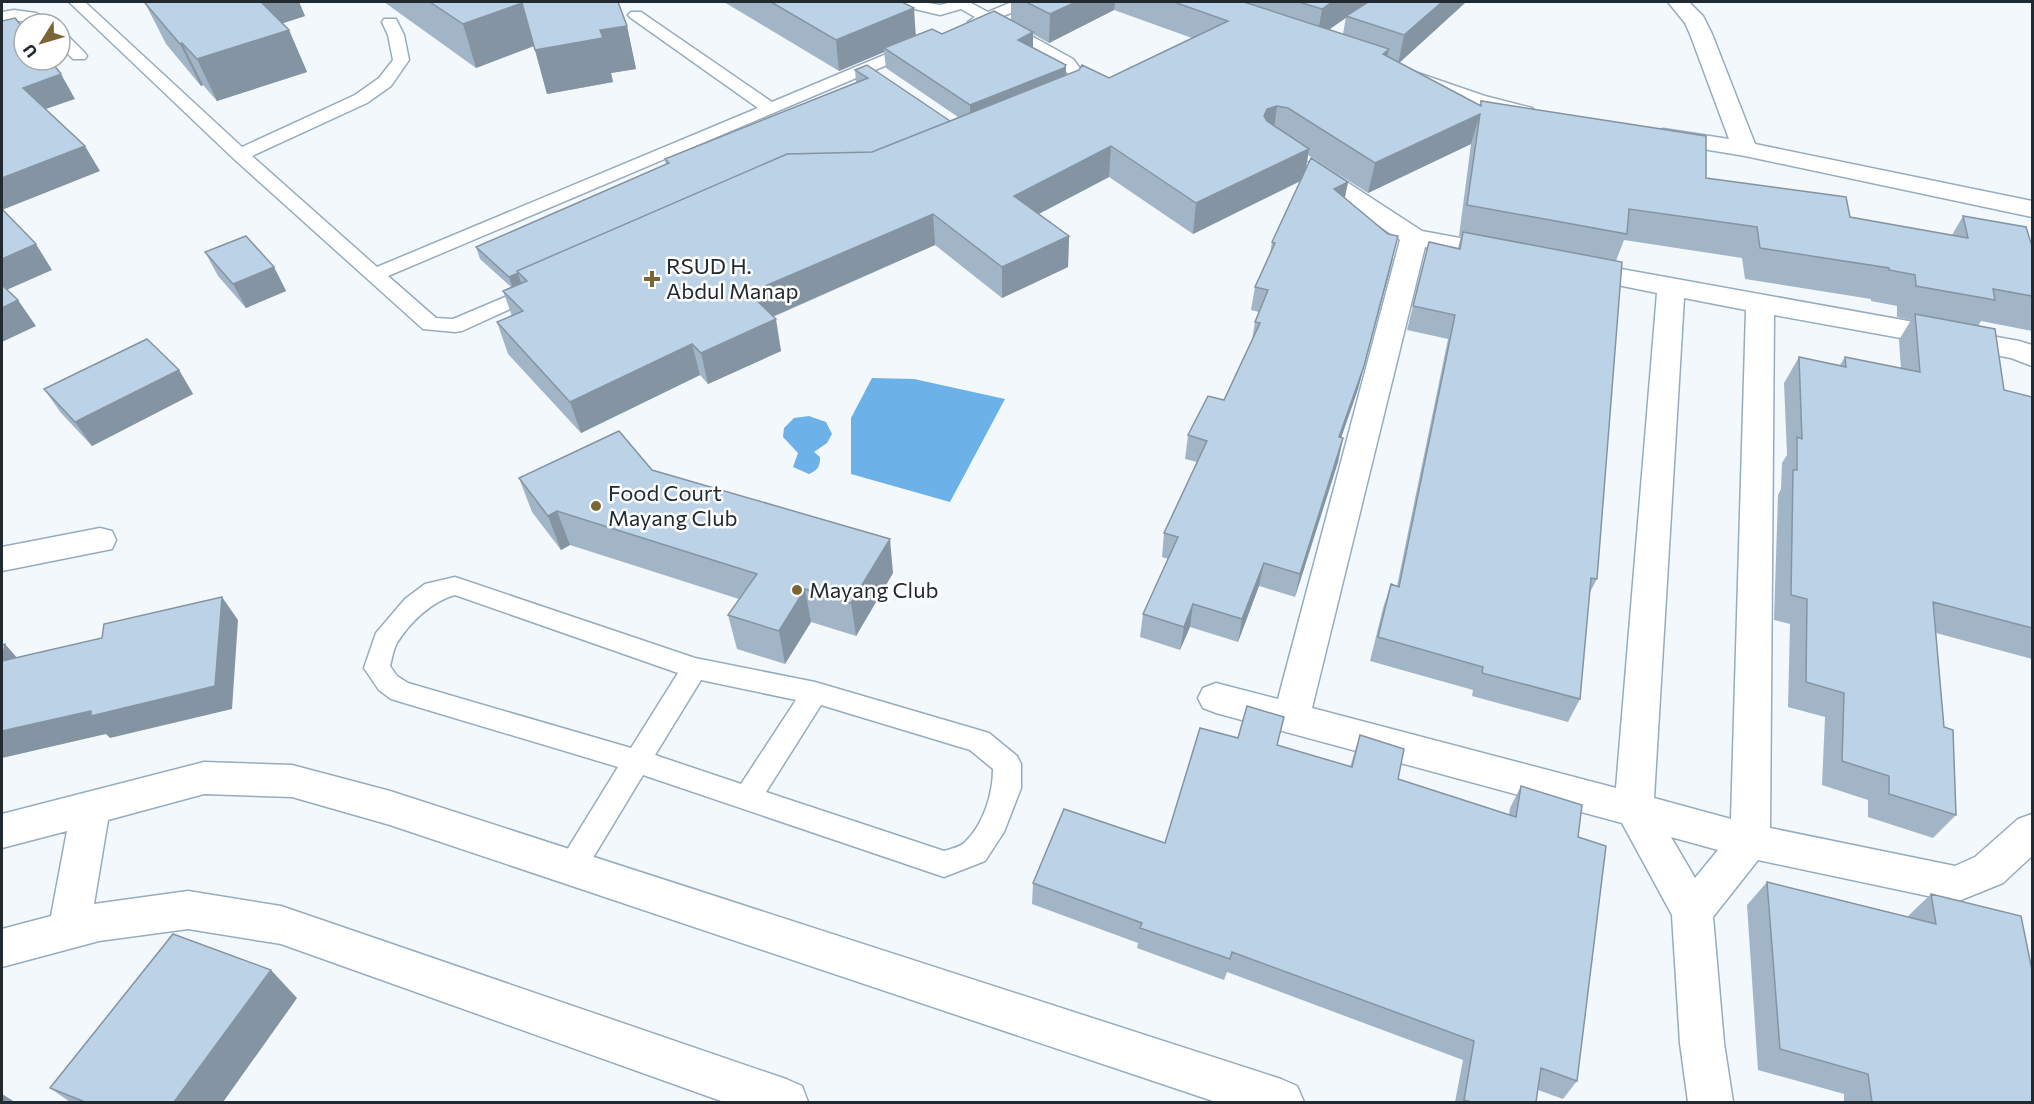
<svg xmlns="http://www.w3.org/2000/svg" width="2034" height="1104" font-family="Commissioner,sans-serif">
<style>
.water{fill:#6cb1e8}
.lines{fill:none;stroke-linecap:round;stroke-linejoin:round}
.service-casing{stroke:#96acbf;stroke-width:3}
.minor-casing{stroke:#96acbf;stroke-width:3}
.service{fill:#fff;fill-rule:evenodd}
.minor{fill:#fff;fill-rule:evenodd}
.wall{fill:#a2b5c7;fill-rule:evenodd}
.shaded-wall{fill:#8494a2}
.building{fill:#bcd3e7;stroke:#8494a2;stroke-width:1.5}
.poi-dot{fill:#7a6534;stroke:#fff;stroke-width:2}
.labels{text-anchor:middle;stroke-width:5;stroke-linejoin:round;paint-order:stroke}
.poi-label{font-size:22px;fill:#212a31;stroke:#fff;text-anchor:start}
</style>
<rect width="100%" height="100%" fill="#f3f8fc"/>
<!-- water -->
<path class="water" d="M 872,378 L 914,379 L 1005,399 L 950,502 L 851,474 L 851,418 Z
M 809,416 L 826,422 L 832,434 L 827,443 L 814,452 L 820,457 C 820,466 818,470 809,474 L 793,467 L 798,453 L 783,437 L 784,428 L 794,418 Z"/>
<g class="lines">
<defs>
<path id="service" d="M 69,2 L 85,2 L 242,147 L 355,95 L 379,78 L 393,60 L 388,35 L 382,22 L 384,19 L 396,19 L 404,35 L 409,60 L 391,86 L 367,103 L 252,156 L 377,267 L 758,108 L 631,18 L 628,15 L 631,12 L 641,12 L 772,102 L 908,45 L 914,43 L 922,48 L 920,51 L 388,276 L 436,318 L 453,319 L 536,284 L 543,286 L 546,290 L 543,294 L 462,331 L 455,332 L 423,329 L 234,159 Z
M 895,2 L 922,2 L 940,5 L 952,2 L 969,2 L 988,12 L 1012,2 L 1031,2 L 1029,5 L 999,18 L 1073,59 L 1088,79 L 1077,97 L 1065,100 L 1059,99 L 1057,95 L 1065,90 L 1072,79 L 1061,65 L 986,23 L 976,27 L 970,25 L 968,22 L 975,17 L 961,9 L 940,15 L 898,5 Z
M 14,10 L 36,13 L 54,24 C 35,24 20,18 2,22 L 2,12 Z
M 60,32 L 66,34 L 85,53 L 87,56 L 85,59 L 73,59 L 60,46 Z
M 455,577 L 695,658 L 815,682 L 989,733 L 1017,756 L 1021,764 L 1021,788 L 1004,832 L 985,861 L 944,877 L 643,775 L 582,876 L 572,880 L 562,876 L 557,867 L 562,858 L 618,767 L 391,699 L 379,690 L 364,668 L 376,633 L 405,599 L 425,584 ZM 455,595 L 678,673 L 631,748 L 408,683 L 397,676 L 390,666 C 392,659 393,650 397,643 C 409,623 432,601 455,595 ZM 701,680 L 796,700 L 741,784 L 655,755 ZM 821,705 L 970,750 L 993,769 C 993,793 984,824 965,842 C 961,847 950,849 944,851 L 766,792 Z"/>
<path id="minor" d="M 1668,2 L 1689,2 L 1703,16 L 1712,34 L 1755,144 L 2032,201 L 2032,217 L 1745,156 L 1655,141 L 1651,136 L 1655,131 L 1663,129 L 1729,139 L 1690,34 L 1685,23 Z
M 1415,72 L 1485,96 L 1532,108 L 1536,113 L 1532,118 L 1524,120 L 1469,106 L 1407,84 L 1404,79 L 1407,74 Z
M 1310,162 L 1319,164 L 1422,231 L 1503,246 L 1512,248 L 1516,254 L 1512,260 L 1503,262 L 1425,247 L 1312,708 L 1616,788 L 1657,293 L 1568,275 L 1564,269 L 1568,263 L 1577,261 L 2019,341 L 2032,345 L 2032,366 L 2011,358 L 1774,315 L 1770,828 L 1955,866 L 1975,857 L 2018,819 L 2032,814 L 2032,856 L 2003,883 L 1956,902 L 1758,860 L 1713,917 L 1724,1043 L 1733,1102 L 1688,1102 L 1680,1043 L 1672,915 L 1622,823 L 1216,713 L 1203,708 L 1198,698 L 1203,688 L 1216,683 L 1278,699 L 1400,240 L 1301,174 L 1298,169 L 1301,164 ZM 1684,298 L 1746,310 L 1731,819 L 1654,798 ZM 1671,837 L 1718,850 L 1695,878 Z
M 100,528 L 112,531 L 116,540 L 112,549 L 2,571 L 2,547 Z
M 204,762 L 292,765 L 390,791 L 1281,1079 L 1297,1086 L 1304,1102 L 1216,1102 L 390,825 L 292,797 L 204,794 L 108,820 L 94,904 L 188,891 L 281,906 L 786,1079 L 802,1086 L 808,1102 L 724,1102 L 281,944 L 188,929 L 99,941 L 2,967 L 2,929 L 51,916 L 67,831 L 2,848 L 2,814 Z"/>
</defs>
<!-- service casing -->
<use href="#service" class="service-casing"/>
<!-- minor casing -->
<use href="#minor" class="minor-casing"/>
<!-- service -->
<use href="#service" class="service"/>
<!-- minor -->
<use href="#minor" class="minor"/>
</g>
<!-- wall -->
<path class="wall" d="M 150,2 L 299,2 L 305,16 L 283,23 L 289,30 L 307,72 L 217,101 L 203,85 L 201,86 L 166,44 L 145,3 Z
M 384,2 L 618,2 L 627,26 L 636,69 L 611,73 L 613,82 L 547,94 L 534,46 L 476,68 Z
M 724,2 L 902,2 L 916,35 L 942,34 L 1011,20 L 1011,2 L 1466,2 L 1399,63 L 1480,106 L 1481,101 L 1706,178 L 1850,217 L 1952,235 L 1963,216 L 2032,246 L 2032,331 L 1981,321 L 1978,326 L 2004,390 L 2032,397 L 2032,659 L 1936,633 L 1944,727 L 1956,815 L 1933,838 L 1868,817 L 1868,800 L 1822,785 L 1825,717 L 1788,707 L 1790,624 L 1774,620 L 1778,495 L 1781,489 L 1782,463 L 1787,455 L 1784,383 L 1799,357 L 1840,365 L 1845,357 L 1901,369 L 1899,340 L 1911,320 L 1897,317 L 1897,306 L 1871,301 L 1871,299 L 1745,279 L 1742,258 L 1624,240 L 1616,261 L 1597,579 L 1589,594 L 1580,699 L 1568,722 L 1472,696 L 1473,690 L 1370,661 L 1383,608 L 1391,584 L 1397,586 L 1448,339 L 1407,330 L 1429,242 L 1458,248 L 1461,236 L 1459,236 L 1471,144 L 1368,193 L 1308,155 L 1306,170 L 1348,182 L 1345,198 L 1393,259 L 1358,389 L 1341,438 L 1343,438 L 1338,462 L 1295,597 L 1259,586 L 1238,642 L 1190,627 L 1180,650 L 1140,637 L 1143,614 L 1168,559 L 1162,557 L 1164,533 L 1197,462 L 1185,459 L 1188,435 L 1224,400 L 1252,340 L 1255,322 L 1259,312 L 1251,310 L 1255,287 L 1270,254 L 1272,242 L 1301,181 L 1193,234 L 1109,177 L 1038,214 L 1069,236 L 1068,267 L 1002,298 L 935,245 L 773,317 L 781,351 L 708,384 L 700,375 L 581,433 L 508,354 L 497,322 L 512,316 L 503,291 L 511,287 L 480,259 L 476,247 L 666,165 L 665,159 L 857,82 L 856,82 L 855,70 L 950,121 L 958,117 L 886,68 L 884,52 L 839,71 ZM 1114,10 L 1192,38 L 1109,78 L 1066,75 L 1066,65 L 1033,48 L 1033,34 L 1049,43 ZM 1346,17 L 1343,34 L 1329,29 Z
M 205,252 L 274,267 L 286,291 L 246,308 L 218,276 Z
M 179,370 L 193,394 L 92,446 L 61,413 L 44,389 Z
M 652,470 L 893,573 L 856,636 L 811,622 L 785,664 L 737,649 L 728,615 L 739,599 L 570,545 L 561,550 L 532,512 L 519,478 Z
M 1360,735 L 1398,779 L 1509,815 L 1510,808 L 1521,786 L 1578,837 L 1577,1081 L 1563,1099 L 1538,1090 L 1536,1102 L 1455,1102 L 1463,1060 L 1227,972 L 1224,980 L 1137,948 L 1138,943 L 1032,904 L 1033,883 L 1165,843 L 1238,738 L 1277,745 L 1350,767 Z
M 1767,882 L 1907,917 L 1931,894 L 2032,1102 L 1844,1102 L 1844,1094 L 1758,1070 L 1747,905 Z
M 297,998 L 223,1102 L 70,1102 L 50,1088 Z"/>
<!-- shaded-wall -->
<path class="shaded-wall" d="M 254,2 L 299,2 L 305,16 L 265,29 Z
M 1076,2 L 1115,2 L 1114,10 L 1049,43 L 1050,14 Z
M 1332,2 L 1369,2 L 1317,38 L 1322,9 Z
M 1442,2 L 1466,2 L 1398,64 L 1404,35 Z
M 522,3 L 534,46 L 476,68 L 463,24 Z
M 914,8 L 916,39 L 884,48 L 884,52 L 839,71 L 836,40 Z
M 627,26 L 636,69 L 611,73 L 613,82 L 547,94 L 535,50 L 600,30 Z
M 289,30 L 307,72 L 217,101 L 197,59 Z
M 1033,32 L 1033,52 L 1018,40 Z
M 182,43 L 203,85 L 201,86 L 180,44 Z
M 1389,49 L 1383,78 L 1383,54 Z
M 1066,65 L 1065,85 L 970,125 L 970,105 Z
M 61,74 L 75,99 L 37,112 L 23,88 Z
M 1277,106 L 1273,136 L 1264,116 L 1267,109 Z
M 1480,114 L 1471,144 L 1368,193 L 1375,163 Z
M 85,146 L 100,171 L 2,210 L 2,178 Z
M 1111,146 L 1109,177 L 1014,227 L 1014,196 Z
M 1309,149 L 1304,179 L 1193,234 L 1196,203 Z
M 1348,182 L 1343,205 L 1334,189 Z
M 933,214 L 935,245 L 755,324 L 749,293 Z
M 1069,236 L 1068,267 L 1002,298 L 1002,267 Z
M 36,244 L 52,270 L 2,292 L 2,259 Z
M 1393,259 L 1358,389 L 1333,461 L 1339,437 Z
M 274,267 L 286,291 L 246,308 L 233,284 Z
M 518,273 L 522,286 L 513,289 L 509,277 Z
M 18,300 L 36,326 L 2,342 L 2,308 Z
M 776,319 L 781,351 L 708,384 L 701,353 Z
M 692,344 L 700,375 L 581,433 L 570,402 Z
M 179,370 L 193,394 L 92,446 L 75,422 Z
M 1343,438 L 1338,462 L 1295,597 L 1300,574 Z
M 557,511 L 570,545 L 561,550 L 548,516 Z
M 890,539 L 893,573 L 856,636 L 851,603 Z
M 1264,563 L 1259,586 L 1238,642 L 1242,619 Z
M 805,589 L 811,622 L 785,664 L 779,631 Z
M 222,597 L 238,620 L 232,709 L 110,738 L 106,734 L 2,758 L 2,731 Z
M 1193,604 L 1190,627 L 1180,650 L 1184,627 Z
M 5,644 L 25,667 L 2,661 Z
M 271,970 L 297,998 L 223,1102 L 174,1102 Z
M 2,1094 L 15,1102 L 2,1102 Z"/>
<!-- building -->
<path class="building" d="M 150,2 L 261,2 L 289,30 L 197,59 L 182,43 L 180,44 L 145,3 Z
M 430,2 L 618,2 L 627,26 L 600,30 L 603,38 L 535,50 L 522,3 L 463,24 Z
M 771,2 L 902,2 L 914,8 L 836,40 Z
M 1026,2 L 1076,2 L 1050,14 Z
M 1174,2 L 1244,2 L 1389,49 L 1383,54 L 1481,106 L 1481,101 L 1706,136 L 1706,178 L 1846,197 L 1850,217 L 1968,238 L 1963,216 L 2026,227 L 2032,246 L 2032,296 L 1993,289 L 1995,300 L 1916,286 L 1915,275 L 1889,270 L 1889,268 L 1760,248 L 1757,227 L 1629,209 L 1627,234 L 1467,205 L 1480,114 L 1375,163 L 1288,108 L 1277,106 L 1267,109 L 1264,116 L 1267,121 L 1309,149 L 1196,203 L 1111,146 L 1014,196 L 1069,236 L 1002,267 L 933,214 L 749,293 L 776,319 L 701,353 L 692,344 L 570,402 L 497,322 L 523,311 L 503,291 L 527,281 L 517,271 L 787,154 L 872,152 L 1079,70 L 1082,65 L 1109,78 L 1228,21 Z
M 1299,2 L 1332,2 L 1322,9 Z
M 1368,2 L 1442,2 L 1404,35 L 1346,16 Z
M 994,11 L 1033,32 L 1018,40 L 1066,65 L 1064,68 L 970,105 L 884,48 L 932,29 L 942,34 Z
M 15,18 L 24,29 L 24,60 L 50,60 L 61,74 L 23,88 L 85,146 L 2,178 L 2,21 Z
M 867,65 L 950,121 L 872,152 L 787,154 L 517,271 L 518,273 L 509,277 L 476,247 L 669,163 L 665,159 L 868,78 L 855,70 Z
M 1311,158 L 1348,182 L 1334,189 L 1388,234 L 1398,236 L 1364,366 L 1339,437 L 1343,438 L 1300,574 L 1264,563 L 1242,619 L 1193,604 L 1184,627 L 1143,614 L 1178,537 L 1164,533 L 1207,441 L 1188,435 L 1208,396 L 1224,400 L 1260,323 L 1255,322 L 1268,290 L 1255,287 L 1275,243 L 1272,242 Z
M 2,209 L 36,244 L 2,259 Z
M 1463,232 L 1622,262 L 1597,579 L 1591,578 L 1580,699 L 1482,673 L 1483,667 L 1378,637 L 1391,584 L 1399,587 L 1455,315 L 1413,306 L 1429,242 L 1460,249 Z
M 246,236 L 274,267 L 233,284 L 205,252 Z
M 2,285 L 18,300 L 2,308 Z
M 1915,314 L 1995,329 L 2004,390 L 2032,397 L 2032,628 L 1933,602 L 1944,727 L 1953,730 L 1956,815 L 1889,794 L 1889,776 L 1842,761 L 1844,693 L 1806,682 L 1807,599 L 1791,595 L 1793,470 L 1797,470 L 1797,437 L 1802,439 L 1799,357 L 1846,367 L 1845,357 L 1920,372 Z
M 147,339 L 179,370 L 75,422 L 44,389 Z
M 619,431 L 652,470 L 890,539 L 851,603 L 805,589 L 779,631 L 728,615 L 757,574 L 557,511 L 548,516 L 519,478 Z
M 222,597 L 215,686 L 91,716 L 91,711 L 2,731 L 2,645 L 5,644 L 2,661 L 102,638 L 104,624 Z
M 1247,706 L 1284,717 L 1277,745 L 1352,767 L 1360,735 L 1404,749 L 1398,779 L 1516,817 L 1521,786 L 1582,805 L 1578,837 L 1606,846 L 1577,1081 L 1541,1068 L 1536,1102 L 1471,1102 L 1464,1100 L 1474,1041 L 1232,952 L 1230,959 L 1140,928 L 1142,923 L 1033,883 L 1064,809 L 1165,843 L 1200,728 L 1238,738 Z
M 1767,882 L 1936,924 L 1931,894 L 2021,916 L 2032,970 L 2032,1102 L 1872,1102 L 1868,1074 L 1780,1049 Z
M 173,934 L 271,970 L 174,1102 L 85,1102 L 50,1088 Z"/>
<!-- markers -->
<g class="poi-dot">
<path d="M649 270h6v6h6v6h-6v6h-6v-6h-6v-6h6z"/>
<circle cx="596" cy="506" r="6"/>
<circle cx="797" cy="590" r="6"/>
</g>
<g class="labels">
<!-- poi labels -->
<g class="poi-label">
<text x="666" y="274">RSUD H.<tspan x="666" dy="25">Abdul Manap</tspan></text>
<text x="608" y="501">Food Court<tspan x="608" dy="25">Mayang Club</tspan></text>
<text x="809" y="598">Mayang Club</text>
</g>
</g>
<!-- border -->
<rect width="2034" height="1104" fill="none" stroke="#212a31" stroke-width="6"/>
<!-- north arrow -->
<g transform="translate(42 42) rotate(233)"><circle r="28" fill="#ffffff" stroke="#a6aaad" stroke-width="1.5"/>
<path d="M0-4.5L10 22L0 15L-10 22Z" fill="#7a6534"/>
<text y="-9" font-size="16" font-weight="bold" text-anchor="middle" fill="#212a31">U</text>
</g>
</svg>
